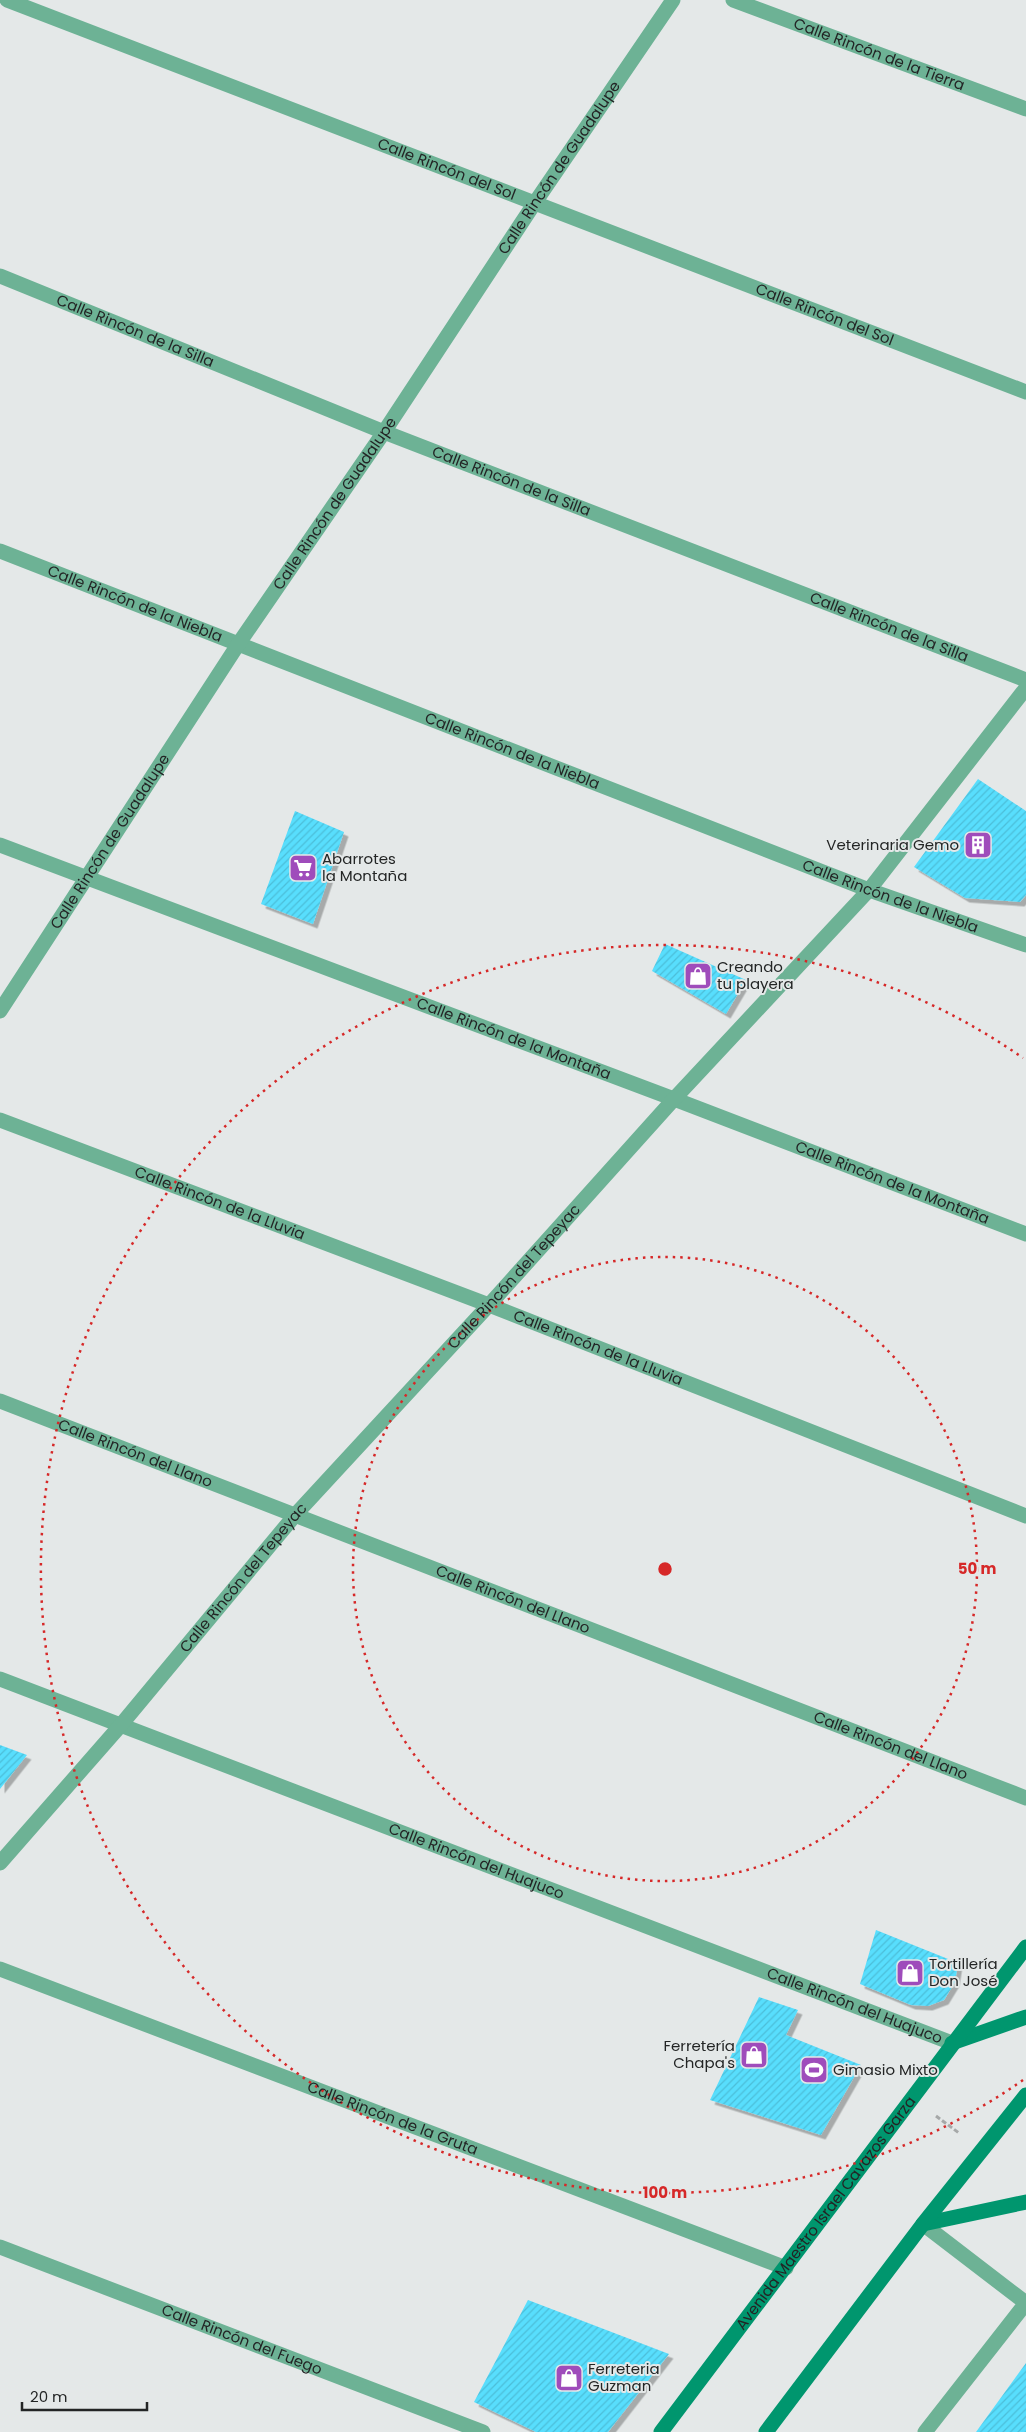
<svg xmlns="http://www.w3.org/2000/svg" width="1026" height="2432" font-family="Poppins,sans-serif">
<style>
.building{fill:url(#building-hatch);filter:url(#shadow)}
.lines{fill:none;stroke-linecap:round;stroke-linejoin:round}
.path{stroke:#a6a9a9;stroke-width:3;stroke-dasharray:5 2.5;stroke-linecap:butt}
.lane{stroke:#6db295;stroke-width:15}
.street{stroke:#6db295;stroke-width:15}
.secondary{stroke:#00966e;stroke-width:15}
.ring{fill:none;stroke:#d62828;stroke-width:2.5;stroke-dasharray:2.5 5}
.labels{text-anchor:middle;stroke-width:4;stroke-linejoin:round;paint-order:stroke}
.street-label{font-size:15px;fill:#232525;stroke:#e4e8e8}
.poi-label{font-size:15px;fill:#232525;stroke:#e4e8e8;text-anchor:start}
.centre{fill:#d62828;stroke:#e4e8e8;stroke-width:2.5}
.ring-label{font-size:15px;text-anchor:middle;font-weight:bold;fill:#d62828;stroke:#e4e8e8;stroke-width:4;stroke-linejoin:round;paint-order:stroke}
</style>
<defs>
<pattern id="building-hatch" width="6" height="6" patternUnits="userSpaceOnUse" patternTransform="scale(1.25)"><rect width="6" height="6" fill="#58defd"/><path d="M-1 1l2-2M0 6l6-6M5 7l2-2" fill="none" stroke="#4cbed9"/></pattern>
<filter id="shadow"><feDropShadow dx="4.5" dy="4.5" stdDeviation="0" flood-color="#0004"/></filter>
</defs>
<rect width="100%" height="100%" fill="#e4e8e8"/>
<!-- building -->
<path class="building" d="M 978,779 L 1026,811 L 1026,895 L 1020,902 L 965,898 L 914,867 Z
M 295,811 L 344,832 L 313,924 L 261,904 Z
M 665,944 L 746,980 L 726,1014 L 652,971 Z
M 0,1745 L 27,1755 L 0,1789 Z
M 876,1930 L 958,1963 L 955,1982 L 944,2000 L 928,2006 L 911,2005 L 860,1984 Z
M 759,1997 L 798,2010 L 786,2035 L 861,2065 L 821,2135 L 710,2100 Z
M 528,2300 L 669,2354 L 608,2432 L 536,2432 L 474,2402 Z
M 1026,2363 L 1026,2432 L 976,2432 Z"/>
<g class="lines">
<!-- path -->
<path class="path" d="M 936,2116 L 959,2133"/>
<!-- lane -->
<path class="lane" d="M 923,2224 L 1026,2303
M 925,2432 L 1026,2303"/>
<!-- street -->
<g class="street">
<path id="s1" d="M 7,0 L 1026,392"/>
<path id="s2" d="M 733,0 L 1026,109"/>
<path id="s3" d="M 0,276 L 384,432 L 1026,680"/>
<path id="s4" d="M 0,551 L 869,890 L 1026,945"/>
<path id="s5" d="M 0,845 L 674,1099 L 1026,1234"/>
<path id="s6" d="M 0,1011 L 239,643 L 384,432 L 534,204 L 673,0"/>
<path id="s7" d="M 0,1120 L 489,1305 L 1026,1516"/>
<path id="s8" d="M 0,1401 L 1026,1798"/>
<path id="s9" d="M 0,1679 L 952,2043"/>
<path id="s10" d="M 0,1863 L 120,1726 L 296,1514 L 489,1305 L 674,1099 L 869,890 L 1026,688"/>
<path id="s11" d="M 0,1969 L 786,2268"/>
<path id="s12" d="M 0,2247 L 483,2432"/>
</g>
<!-- secondary -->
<g class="secondary">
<path d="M 952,2043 L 1026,2017"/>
<path d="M 923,2224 L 1026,2202"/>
<path id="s13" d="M 661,2432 L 1026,1947"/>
<path d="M 766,2432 L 923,2224 L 1026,2095"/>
</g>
</g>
<!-- distance rings -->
<g class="ring">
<circle cx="665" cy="1569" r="312"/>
<path d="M1023 2080A624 624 0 1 1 1023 1058"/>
</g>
<!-- icons -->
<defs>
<symbol id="building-square" viewBox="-11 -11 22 22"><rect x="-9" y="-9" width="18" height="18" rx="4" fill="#9f4cbb" stroke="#e4e8e8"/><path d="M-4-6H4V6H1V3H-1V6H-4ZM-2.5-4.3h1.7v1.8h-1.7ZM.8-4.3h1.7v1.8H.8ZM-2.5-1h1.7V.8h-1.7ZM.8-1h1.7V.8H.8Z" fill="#fff"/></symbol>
<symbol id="supermarket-square" viewBox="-11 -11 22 22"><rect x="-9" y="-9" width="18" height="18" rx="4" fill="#9f4cbb" stroke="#e4e8e8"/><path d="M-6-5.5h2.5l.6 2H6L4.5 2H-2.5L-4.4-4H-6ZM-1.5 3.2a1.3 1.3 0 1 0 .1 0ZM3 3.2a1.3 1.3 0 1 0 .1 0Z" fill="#fff"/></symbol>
<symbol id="shop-square" viewBox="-11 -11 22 22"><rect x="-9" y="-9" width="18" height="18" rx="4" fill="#9f4cbb" stroke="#e4e8e8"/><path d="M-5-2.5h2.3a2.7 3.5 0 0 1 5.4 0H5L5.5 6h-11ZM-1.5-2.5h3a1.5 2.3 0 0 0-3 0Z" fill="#fff"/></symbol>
<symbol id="stadium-square" viewBox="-11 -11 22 22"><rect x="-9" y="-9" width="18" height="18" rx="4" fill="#9f4cbb" stroke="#e4e8e8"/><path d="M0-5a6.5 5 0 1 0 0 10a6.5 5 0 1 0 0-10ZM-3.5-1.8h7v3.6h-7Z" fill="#fff"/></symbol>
</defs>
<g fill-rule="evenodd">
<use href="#building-square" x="962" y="829" width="32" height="32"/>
<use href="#supermarket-square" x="287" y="852" width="32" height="32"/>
<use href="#shop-square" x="682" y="960" width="32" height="32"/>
<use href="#shop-square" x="894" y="1957" width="32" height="32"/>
<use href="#shop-square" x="738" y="2039" width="32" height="32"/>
<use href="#stadium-square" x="798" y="2054" width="32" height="32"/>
<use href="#shop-square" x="553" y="2362" width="32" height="32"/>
</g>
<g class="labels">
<!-- street labels -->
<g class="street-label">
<text dy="5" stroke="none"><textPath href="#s2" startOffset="156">Calle Rincón de la Tierra</textPath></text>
<text dy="5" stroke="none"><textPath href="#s6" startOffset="1012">Calle Rincón de Guadalupe</textPath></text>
<text dy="5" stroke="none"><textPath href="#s1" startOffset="471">Calle Rincón del Sol</textPath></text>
<text dy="5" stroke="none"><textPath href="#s1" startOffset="876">Calle Rincón del Sol</textPath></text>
<text dy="5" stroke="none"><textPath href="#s3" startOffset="146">Calle Rincón de la Silla</textPath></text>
<text dy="5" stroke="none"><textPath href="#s3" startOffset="551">Calle Rincón de la Silla</textPath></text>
<text dy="5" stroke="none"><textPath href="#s6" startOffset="608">Calle Rincón de Guadalupe</textPath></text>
<text dy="5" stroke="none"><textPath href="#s4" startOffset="145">Calle Rincón de la Niebla</textPath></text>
<text dy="5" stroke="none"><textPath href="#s3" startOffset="956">Calle Rincón de la Silla</textPath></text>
<text dy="5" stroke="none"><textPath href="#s4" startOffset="550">Calle Rincón de la Niebla</textPath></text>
<text dy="5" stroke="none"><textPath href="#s6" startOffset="202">Calle Rincón de Guadalupe</textPath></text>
<text dy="5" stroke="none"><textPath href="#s4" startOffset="955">Calle Rincón de la Niebla</textPath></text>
<text dy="5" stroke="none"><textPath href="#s5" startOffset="549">Calle Rincón de la Montaña</textPath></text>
<text dy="5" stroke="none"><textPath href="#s5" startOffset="954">Calle Rincón de la Montaña</textPath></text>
<text dy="5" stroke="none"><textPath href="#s7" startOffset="235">Calle Rincón de la Lluvia</textPath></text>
<text dy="5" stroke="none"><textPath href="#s10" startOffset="780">Calle Rincón del Tepeyac</textPath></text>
<text dy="5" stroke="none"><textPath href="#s7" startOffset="640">Calle Rincón de la Lluvia</textPath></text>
<text dy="5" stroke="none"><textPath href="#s8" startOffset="145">Calle Rincón del Llano</textPath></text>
<text dy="5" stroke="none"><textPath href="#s10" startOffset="375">Calle Rincón del Tepeyac</textPath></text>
<text dy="5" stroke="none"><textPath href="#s8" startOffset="550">Calle Rincón del Llano</textPath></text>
<text dy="5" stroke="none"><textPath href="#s8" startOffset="955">Calle Rincón del Llano</textPath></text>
<text dy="5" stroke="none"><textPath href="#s9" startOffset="510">Calle Rincón del Huajuco</textPath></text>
<text dy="5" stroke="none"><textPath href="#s9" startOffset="915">Calle Rincón del Huajuco</textPath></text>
<text dy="5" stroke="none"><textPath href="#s11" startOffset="420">Calle Rincón de la Gruta</textPath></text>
<text dy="5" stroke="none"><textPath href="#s13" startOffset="274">Avenida Maestro Israel Cavazos Garza</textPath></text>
<text dy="5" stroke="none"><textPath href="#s12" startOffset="259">Calle Rincón del Fuego</textPath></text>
</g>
<!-- poi labels -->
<g class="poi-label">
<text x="959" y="850" text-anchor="end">Veterinaria Gemo</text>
<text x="322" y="864">Abarrotes<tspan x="322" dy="17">la Montaña</tspan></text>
<text x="717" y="972">Creando<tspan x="717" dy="17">tu playera</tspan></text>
<text x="929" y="1969">Tortillería<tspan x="929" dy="17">Don José</tspan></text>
<text x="735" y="2051" text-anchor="end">Ferretería<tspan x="735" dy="17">Chapa's</tspan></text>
<text x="833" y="2075">Gimasio Mixto</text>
<text x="588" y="2374">Ferreteria<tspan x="588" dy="17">Guzman</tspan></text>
</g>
</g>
<circle cx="665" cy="1569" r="8" class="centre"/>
<g class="ring-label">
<text x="977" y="1574">50 m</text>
<text x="665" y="2198">100 m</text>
</g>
<!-- scale -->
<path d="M22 2402v8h125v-8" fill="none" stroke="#232525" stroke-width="2.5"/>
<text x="30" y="2402" font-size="15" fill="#232525" stroke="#e4e8e8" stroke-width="4" paint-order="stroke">20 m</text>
</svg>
